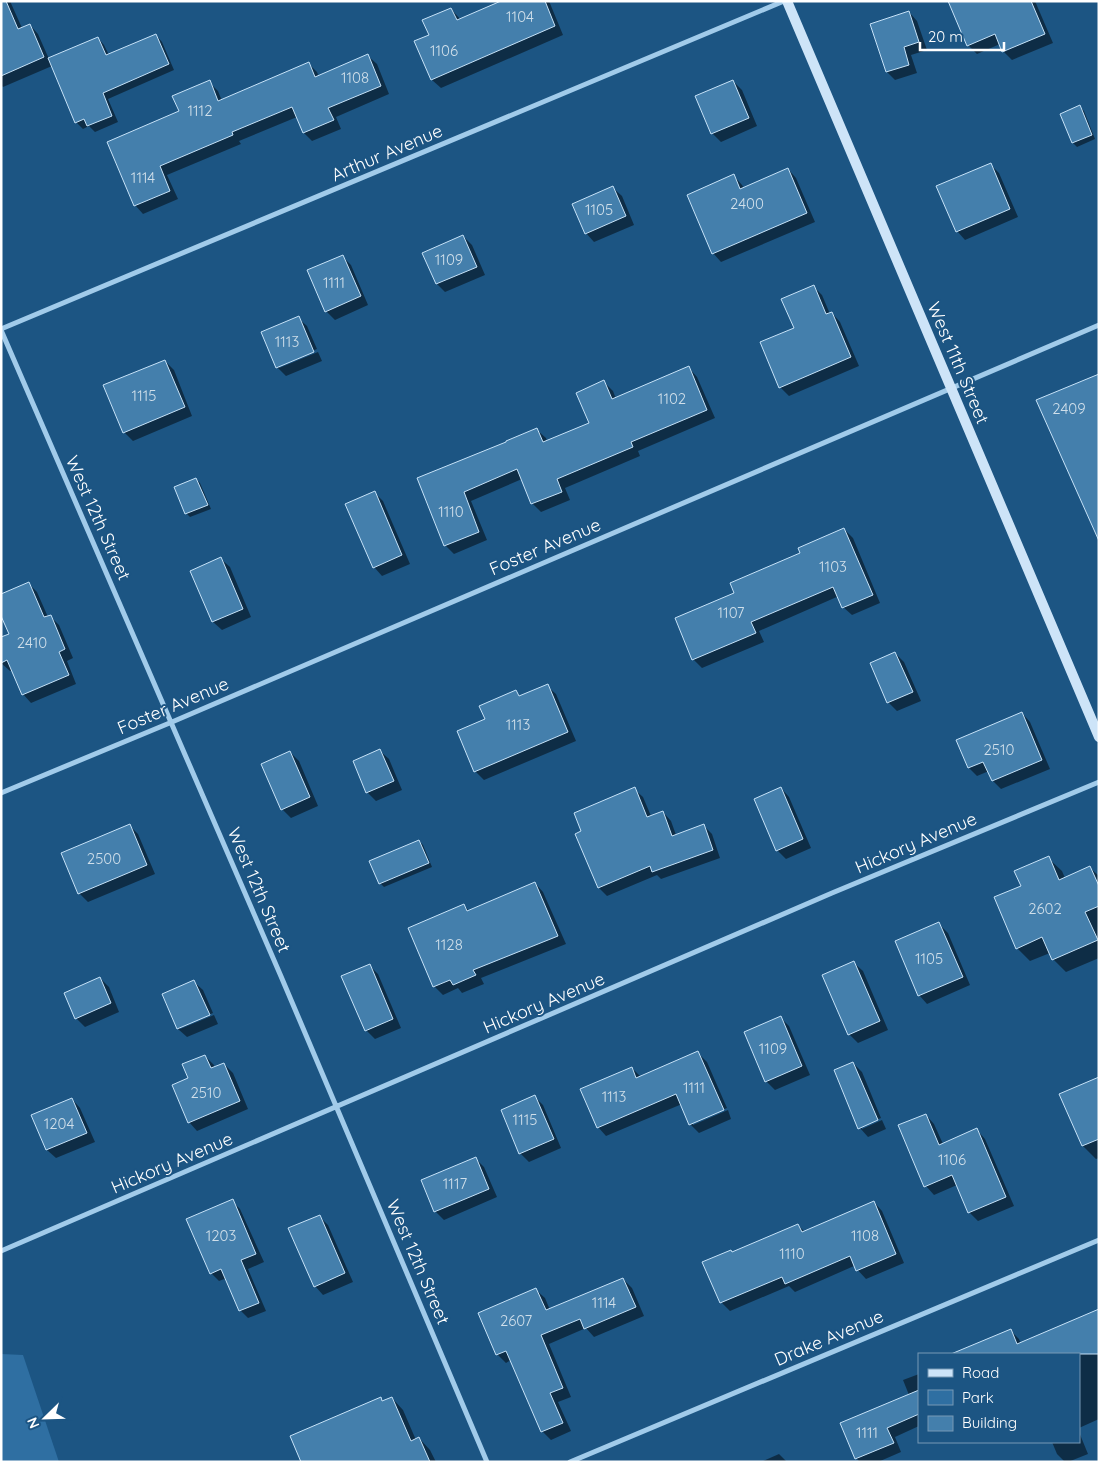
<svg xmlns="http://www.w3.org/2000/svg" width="1100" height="1463" font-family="Quicksand,sans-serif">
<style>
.green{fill:#2f6fa2}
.shadow{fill:#0007}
.building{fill:#447fac;stroke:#c6e2f8}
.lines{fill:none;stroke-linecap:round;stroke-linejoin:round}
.minor{stroke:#a1cbea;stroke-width:5}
.secondary{stroke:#cde4f8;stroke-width:10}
.labels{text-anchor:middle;stroke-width:4;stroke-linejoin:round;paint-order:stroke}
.number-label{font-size:15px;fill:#d0dfea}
.street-label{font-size:18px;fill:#fff;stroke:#1c5583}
</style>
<rect width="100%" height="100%" fill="#1c5583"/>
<!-- green -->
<path class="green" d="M 1,1354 L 23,1355 L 59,1462 L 1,1462 Z"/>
<!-- shadow -->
<path class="shadow" d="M 1,1 L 10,1 L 22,28 L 30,25 L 38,34 L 49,59 L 98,38 L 104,45 L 109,55 L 156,35 L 162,42 L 174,70 L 108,99 L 118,122 L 95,132 L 89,126 L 83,129 L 76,122 L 52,66 L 3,87 L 1,85 Z
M 505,1 L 549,1 L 563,35 L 441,88 L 432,80 L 416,42 L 430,36 L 451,9 L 461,20 Z
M 950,1 L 1035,1 L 1053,43 L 1012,60 L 1003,51 L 1000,44 L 977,54 L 968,45 Z
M 909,12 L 917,21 L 927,50 L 911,55 L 917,73 L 895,80 L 887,72 Z
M 368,56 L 377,64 L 389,94 L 336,117 L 341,129 L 312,141 L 304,133 L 297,117 L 239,141 L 241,144 L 167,175 L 178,199 L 143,214 L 135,205 L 180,112 L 209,82 L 218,91 L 222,101 L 308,63 L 317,72 L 319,77 Z
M 733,81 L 742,90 L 757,126 L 721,142 L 712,133 Z
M 1080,107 L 1084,111 L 1095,139 L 1077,147 L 1073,143 Z
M 990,164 L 999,173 L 1018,217 L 965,240 L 957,231 Z
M 788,169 L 796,178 L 815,222 L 721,262 L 713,253 L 734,176 L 742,185 L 744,188 Z
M 613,188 L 622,196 L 634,225 L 594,242 L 586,233 Z
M 463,236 L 472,245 L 485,275 L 445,292 L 437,284 L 424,253 Z
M 342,256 L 351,265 L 368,305 L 335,320 L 326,311 Z
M 813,286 L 822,295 L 830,314 L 832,313 L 840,322 L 859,366 L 789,396 L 780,387 L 762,343 L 795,329 Z
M 298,318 L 307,326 L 317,349 L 279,365 L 279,368 L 318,352 L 322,361 L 286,376 L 277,367 Z
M 165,361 L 174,370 L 192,416 L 133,441 L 124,432 Z
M 689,368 L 697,377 L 715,418 L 638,451 L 640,456 L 565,488 L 570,500 L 541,512 L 532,503 L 522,479 L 471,501 L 487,540 L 454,554 L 445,545 L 419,479 L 537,430 L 546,438 L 547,442 L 590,424 L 604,382 L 613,391 L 616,399 Z
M 196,479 L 200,483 L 211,509 L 190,517 L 186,513 Z
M 374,492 L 383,501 L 410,564 L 382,576 L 374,567 Z
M 844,529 L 853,538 L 880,603 L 852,615 L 843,607 L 839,596 L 759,631 L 764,642 L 702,668 L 693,659 L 676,619 L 736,594 Z
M 221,559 L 230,567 L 251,617 L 222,630 L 213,622 L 191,572 Z
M 29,584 L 37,592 L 48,617 L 50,616 L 59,625 L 73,658 L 67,661 L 76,684 L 31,703 L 23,694 L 12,670 L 10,671 L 1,663 Z
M 895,653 L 904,662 L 921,701 L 897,711 L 888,702 Z
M 547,686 L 556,694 L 576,741 L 484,780 L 475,771 L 486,720 L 516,692 L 521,697 Z
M 1022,713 L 1030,722 L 1050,769 L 1001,789 L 993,781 L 989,771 L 977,776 L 969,768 Z
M 380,751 L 389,759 L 402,790 L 376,801 L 367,792 Z
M 290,752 L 299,761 L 318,806 L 291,818 L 282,809 Z
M 781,788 L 789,797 L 811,848 L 786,859 L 777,850 Z
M 634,789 L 643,797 L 651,816 L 663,812 L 671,821 L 676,835 L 704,826 L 712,834 L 720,858 L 661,879 L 657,875 L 607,896 L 599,888 L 577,835 Z
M 130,826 L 138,834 L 155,874 L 88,902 L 79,893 Z
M 419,841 L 423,845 L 432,867 L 384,887 L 380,883 Z
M 1048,858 L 1062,871 L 1065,878 L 1090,868 L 1099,876 L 1099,924 L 1098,925 L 1099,928 L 1099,958 L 1066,972 L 1053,959 L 1050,953 L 1030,961 L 1017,948 L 1022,887 Z
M 535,883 L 543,892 L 566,944 L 481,978 L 484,984 L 462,993 L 458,988 L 443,995 L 434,986 L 464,905 L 469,911 Z
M 939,924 L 948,933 L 970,985 L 927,1004 L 919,995 Z
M 854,963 L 863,971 L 888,1030 L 858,1043 L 849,1034 Z
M 369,965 L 378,974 L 401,1028 L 375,1039 L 366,1030 Z
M 100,978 L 109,987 L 119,1012 L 85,1027 L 76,1018 Z
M 194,982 L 203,990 L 213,1013 L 180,1027 L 180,1029 L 214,1015 L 218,1024 L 187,1037 L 178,1029 L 163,995 Z
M 780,1017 L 789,1026 L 810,1075 L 775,1090 L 766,1081 Z
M 698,1053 L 707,1062 L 727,1108 L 693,1122 L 693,1125 L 728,1110 L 731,1119 L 699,1133 L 690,1124 L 682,1104 L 606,1136 L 598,1127 L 632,1068 L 641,1077 Z
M 205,1056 L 214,1065 L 215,1068 L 224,1064 L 233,1073 L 248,1109 L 197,1131 L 189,1122 L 190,1079 Z
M 853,1063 L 862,1072 L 881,1118 L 862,1126 L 862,1129 L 882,1120 L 886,1129 L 868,1137 L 860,1128 Z
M 1099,1078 L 1099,1158 L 1096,1159 L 1083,1146 L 1061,1094 Z
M 534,1096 L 543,1105 L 561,1148 L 529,1162 L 520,1153 Z
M 72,1099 L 80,1108 L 95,1142 L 56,1158 L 47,1150 L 33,1116 Z
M 926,1115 L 934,1124 L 943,1144 L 977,1130 L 985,1139 L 1014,1206 L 978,1221 L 969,1212 L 957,1185 L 934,1195 L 926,1186 Z
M 475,1158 L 484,1167 L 497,1197 L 444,1220 L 435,1211 Z
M 232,1201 L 240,1209 L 264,1262 L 248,1269 L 266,1311 L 248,1318 L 240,1310 L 227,1278 L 219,1281 L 211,1273 Z
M 874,1202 L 882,1211 L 904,1263 L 866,1279 L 854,1266 L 795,1292 L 789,1286 L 730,1311 L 721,1302 L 732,1253 L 798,1225 L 805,1232 Z
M 319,1216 L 328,1225 L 353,1282 L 323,1295 L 315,1286 Z
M 623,1279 L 632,1288 L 644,1316 L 594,1337 L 586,1328 L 549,1344 L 571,1397 L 558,1402 L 571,1431 L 551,1440 L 542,1431 L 511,1360 L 506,1363 L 497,1354 L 536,1290 L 545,1298 L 550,1310 Z
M 1099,1310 L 1099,1419 L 1079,1428 L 1079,1354 L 963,1354 L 961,1351 L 1010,1330 L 1019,1339 L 1021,1344 Z
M 919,1374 L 919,1426 L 895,1437 L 901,1452 L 878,1462 L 860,1462 L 857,1459 L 842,1424 L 909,1395 L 903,1380 Z
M 392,1398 L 403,1410 L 416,1440 L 419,1438 L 430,1450 L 436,1462 L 302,1462 L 381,1399 L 384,1402 Z
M 1079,1432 L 1088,1454 L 1068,1462 L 1065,1462 L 1057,1454 L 1052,1442 L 1079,1442 Z
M 779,1454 L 787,1462 L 761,1462 Z"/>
<!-- building -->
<path class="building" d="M 1,1 L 6,1 L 18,29 L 30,24 L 44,57 L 1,76 Z
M 501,1 L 545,1 L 555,26 L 431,80 L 414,41 L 429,35 L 422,20 L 451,8 L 457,20 Z
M 948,1 L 1031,1 L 1045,34 L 1002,52 L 995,34 L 967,46 Z
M 909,11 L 919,42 L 904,47 L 909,65 L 886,72 L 870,24 Z
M 156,34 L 169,64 L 103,93 L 112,116 L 87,126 L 84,119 L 75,123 L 48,58 L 98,37 L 106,55 Z
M 368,54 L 381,86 L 328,108 L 334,120 L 303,133 L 292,107 L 232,132 L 233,135 L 160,166 L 170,191 L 134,206 L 107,142 L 179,111 L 172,96 L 210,80 L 218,101 L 309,62 L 315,77 Z
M 733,80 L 749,118 L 711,134 L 695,96 Z
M 1080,105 L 1092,135 L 1072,143 L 1060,114 Z
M 991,163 L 1010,209 L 956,232 L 936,186 Z
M 788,168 L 807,213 L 712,254 L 687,195 L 734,174 L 740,189 Z
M 613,186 L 626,216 L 585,234 L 572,204 Z
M 463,235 L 477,267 L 436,284 L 422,253 Z
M 343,255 L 361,296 L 325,312 L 307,270 Z
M 814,285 L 826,314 L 832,312 L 851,357 L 779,388 L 760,342 L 794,328 L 781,299 Z
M 299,316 L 314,352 L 276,368 L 261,332 Z
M 165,360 L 185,407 L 123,433 L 103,385 Z
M 689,366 L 707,410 L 631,442 L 633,447 L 557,479 L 562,492 L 531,504 L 517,469 L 464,492 L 479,532 L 444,546 L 417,478 L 506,442 L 506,441 L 537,428 L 543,442 L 589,423 L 576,393 L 604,380 L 612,399 Z
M 1099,374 L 1099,541 L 1036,400 Z
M 196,478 L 208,505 L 185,514 L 174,487 Z
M 375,491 L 402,555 L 373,568 L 345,504 Z
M 844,528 L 873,595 L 842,608 L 833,587 L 751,622 L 756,633 L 692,660 L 675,618 L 734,593 L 730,583 L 800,553 L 798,548 Z
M 221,557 L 243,609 L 212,622 L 190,571 Z
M 29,582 L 44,617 L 51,615 L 65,649 L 59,652 L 69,675 L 22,695 L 7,660 L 1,663 L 1,637 L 9,634 L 1,616 L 1,594 Z
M 895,652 L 913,692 L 887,703 L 870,663 Z
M 548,684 L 568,732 L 474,772 L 457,731 L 485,719 L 479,706 L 516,690 L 519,696 Z
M 1022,712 L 1042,760 L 992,781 L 983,762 L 968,768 L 956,740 Z
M 380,749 L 394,781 L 366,793 L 353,761 Z
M 290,751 L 310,797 L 281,810 L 261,764 Z
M 635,787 L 647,817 L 663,811 L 672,836 L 704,824 L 713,850 L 652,872 L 650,866 L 598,888 L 575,834 L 581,831 L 574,813 Z
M 781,787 L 803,839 L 776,851 L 754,799 Z
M 130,824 L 147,865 L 78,894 L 61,853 Z
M 419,840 L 429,863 L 379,884 L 369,861 Z
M 1049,856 L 1059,880 L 1090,866 L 1099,886 L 1099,906 L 1085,912 L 1098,940 L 1052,960 L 1042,937 L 1016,949 L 994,897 L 1021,886 L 1014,871 Z
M 535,882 L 558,936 L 473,970 L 476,975 L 453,985 L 450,980 L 433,987 L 408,928 L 464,904 L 467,911 Z
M 939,922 L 963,977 L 918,996 L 895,941 Z
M 854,961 L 880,1021 L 848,1035 L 822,975 Z
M 370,964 L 393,1019 L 365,1031 L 341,976 Z
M 100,977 L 111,1003 L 75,1019 L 64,993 Z
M 194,980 L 210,1015 L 177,1029 L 162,994 Z
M 781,1016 L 802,1066 L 765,1082 L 744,1032 Z
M 698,1051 L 724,1110 L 689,1125 L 676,1094 L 597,1128 L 580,1089 L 632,1067 L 636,1078 Z
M 205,1055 L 211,1068 L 224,1063 L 240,1101 L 188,1123 L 172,1085 L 188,1078 L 182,1064 Z
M 853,1062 L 878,1120 L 858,1129 L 834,1070 Z
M 1099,1077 L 1099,1139 L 1082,1146 L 1059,1094 Z
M 535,1095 L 554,1139 L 519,1154 L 501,1110 Z
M 72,1098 L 87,1133 L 46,1150 L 31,1115 Z
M 926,1114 L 939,1145 L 977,1128 L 1006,1197 L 968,1213 L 952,1175 L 924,1187 L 898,1125 Z
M 476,1157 L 489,1189 L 434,1212 L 421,1180 Z
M 233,1199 L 256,1254 L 241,1260 L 259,1303 L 239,1311 L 221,1269 L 210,1274 L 186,1219 Z
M 874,1201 L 896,1254 L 856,1271 L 850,1256 L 785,1284 L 782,1277 L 720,1303 L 702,1262 L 731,1250 L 732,1252 L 798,1224 L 802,1232 Z
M 320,1215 L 345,1273 L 314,1287 L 288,1228 Z
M 623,1278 L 636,1307 L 584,1329 L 580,1319 L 541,1335 L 563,1388 L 550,1393 L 563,1423 L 541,1432 L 506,1351 L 496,1355 L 478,1313 L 536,1288 L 546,1310 Z
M 1099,1309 L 1099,1354 L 951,1354 L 1011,1329 L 1017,1344 Z
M 919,1390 L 919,1414 L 887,1428 L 894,1443 L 855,1459 L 840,1423 Z
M 381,1397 L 382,1401 L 392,1397 L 411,1441 L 419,1437 L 430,1462 L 301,1462 L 290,1436 Z"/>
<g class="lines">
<!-- minor -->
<path class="minor" d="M 1,329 L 784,1
M 1,330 C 166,707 328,1083 487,1462
M 1,793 L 172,722 L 1099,325
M 1,1251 L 832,893 L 1099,782
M 570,1462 L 1099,1240"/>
<!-- secondary -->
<path class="secondary" d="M 787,1 L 1099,737"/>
</g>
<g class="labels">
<!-- number labels -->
<g class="number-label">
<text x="520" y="22">1104</text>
<text x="444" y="56">1106</text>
<text x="355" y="83">1108</text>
<text x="200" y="116">1112</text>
<text x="143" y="183">1114</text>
<text x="747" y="209">2400</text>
<text x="599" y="215">1105</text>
<text x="449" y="265">1109</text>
<text x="334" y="288">1111</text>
<text x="287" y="347">1113</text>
<text x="144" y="401">1115</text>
<text x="672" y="404">1102</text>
<text x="1069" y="414">2409</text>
<text x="451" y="517">1110</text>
<text x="833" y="572">1103</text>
<text x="731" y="618">1107</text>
<text x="32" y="648">2410</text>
<text x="518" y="730">1113</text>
<text x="999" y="755">2510</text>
<text x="104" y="864">2500</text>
<text x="1045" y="914">2602</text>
<text x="449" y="950">1128</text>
<text x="929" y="964">1105</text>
<text x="773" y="1054">1109</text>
<text x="694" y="1093">1111</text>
<text x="206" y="1098">2510</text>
<text x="614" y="1102">1113</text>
<text x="525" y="1125">1115</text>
<text x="59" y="1129">1204</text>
<text x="952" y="1165">1106</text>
<text x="455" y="1189">1117</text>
<text x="221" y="1241">1203</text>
<text x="865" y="1241">1108</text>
<text x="792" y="1259">1110</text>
<text x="604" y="1308">1114</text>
<text x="516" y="1326">2607</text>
<text x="867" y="1438">1111</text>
</g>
<!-- street labels -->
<g class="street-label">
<text transform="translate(387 153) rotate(-23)" y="6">Arthur Avenue</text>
<text transform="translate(958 363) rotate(67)" y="6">West 11th Street</text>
<text transform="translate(98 518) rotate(66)" y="6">West 12th Street</text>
<text transform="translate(545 547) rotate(-23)" y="6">Foster Avenue</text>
<text transform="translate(173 706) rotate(-23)" y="6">Foster Avenue</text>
<text transform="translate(916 843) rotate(-23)" y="6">Hickory Avenue</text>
<text transform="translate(259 890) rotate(67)" y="6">West 12th Street</text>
<text transform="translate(544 1003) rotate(-23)" y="6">Hickory Avenue</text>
<text transform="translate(172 1163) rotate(-23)" y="6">Hickory Avenue</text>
<text transform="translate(418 1262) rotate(67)" y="6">West 12th Street</text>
<text transform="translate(829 1338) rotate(-23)" y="6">Drake Avenue</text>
</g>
</g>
<!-- border -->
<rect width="1100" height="1463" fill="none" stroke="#ffffff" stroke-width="5"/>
<!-- legend -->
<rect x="918" y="1353" width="162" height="90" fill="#1c5583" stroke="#7799b5"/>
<rect x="928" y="1369" width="25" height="8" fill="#cde4f8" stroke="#7799b5"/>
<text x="962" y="1378" font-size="15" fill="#ffffff">Road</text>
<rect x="928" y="1390" width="25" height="15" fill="#2f6fa2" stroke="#7799b5"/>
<text x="962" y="1403" font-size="15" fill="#ffffff">Park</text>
<rect x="928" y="1416" width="25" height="15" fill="#447fac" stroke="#7799b5"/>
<text x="962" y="1428" font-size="15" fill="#ffffff">Building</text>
<!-- north arrow -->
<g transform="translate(45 1418) rotate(247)" stroke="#1c5583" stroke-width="4" paint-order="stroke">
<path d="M0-4L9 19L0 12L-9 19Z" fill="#ffffff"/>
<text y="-8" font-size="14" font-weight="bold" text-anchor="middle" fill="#ffffff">N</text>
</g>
<!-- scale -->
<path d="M920 42v8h84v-8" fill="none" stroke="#ffffff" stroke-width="2.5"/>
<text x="928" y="42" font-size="15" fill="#ffffff" stroke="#1c5583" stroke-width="4" paint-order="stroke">20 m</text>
</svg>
